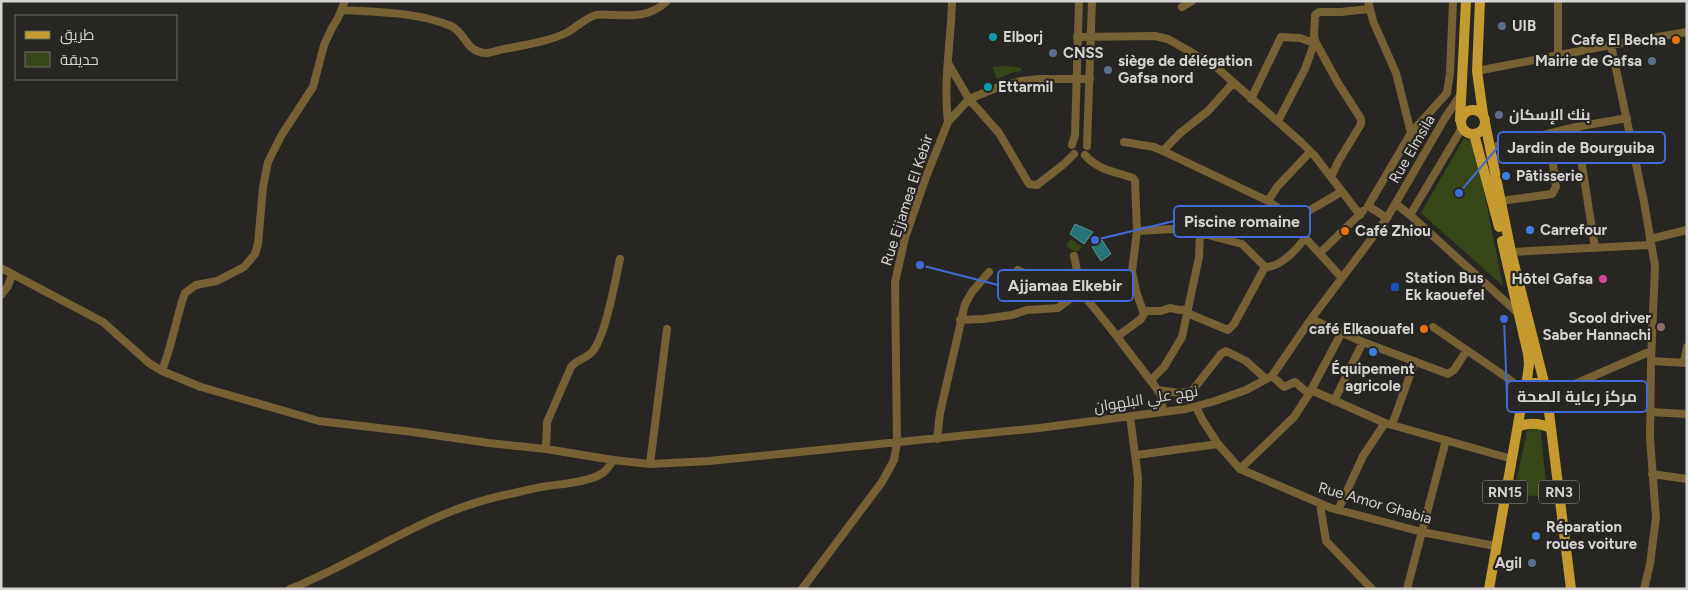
<svg xmlns="http://www.w3.org/2000/svg" width="1688" height="590" font-family="Figtree,Cairo,sans-serif">
<style>
.green{fill:#374616}
.water{fill:#267478;stroke:#5a9093}
.lines{fill:none;stroke-linecap:round;stroke-linejoin:round}
.minor{stroke:#756133;stroke-width:8}
.major{stroke:#c59b2f;stroke-width:10}
.service-dot{fill:#5c6f8a;stroke:#272622;stroke-width:2}
.culture-dot{fill:#0f9aa8;stroke:#272622;stroke-width:2}
.food-dot{fill:#e8710a;stroke:#272622;stroke-width:2}
.shop-dot{fill:#3f7fe0;stroke:#272622;stroke-width:2}
.hotel-dot{fill:#d1479c;stroke:#272622;stroke-width:2}
.transit-dot{fill:#1a4fb4;stroke:#272622;stroke-width:2}
.education-dot{fill:#8d6e63;stroke:#272622;stroke-width:2}
.labels{text-anchor:middle;stroke-width:4.5;stroke-linejoin:round;paint-order:stroke}
.shield{fill:#272622;stroke:#a09f9c;stroke-width:1}
.shield-label{font-size:14px;font-weight:bold;fill:#d4d3d1}
.poi-label{font-size:15px;font-weight:bold;fill:#d4d3d1;stroke:#272622;text-anchor:start}
.street-label{font-size:15px;fill:#d4d3d1;stroke:#272622}
.leader{fill:none;stroke:#4269d7;stroke-width:2}
.callout-dot{fill:#4269d7;stroke:#272622;stroke-width:2}
.callout{fill:#272622;stroke:#4269d7;stroke-width:2}
.callout-label{font-size:16px;text-anchor:middle;font-weight:bold;fill:#d4d3d1}
</style>
<rect width="100%" height="100%" fill="#272622"/>
<!-- green -->
<path class="green" d="M 1006,66 L 1021,68 L 1021,71 L 1011,73 L 997,79 L 992,67 Z
M 1464,138 L 1474,142 L 1503,286 L 1421,213 Z
M 1071,239 L 1082,247 L 1076,253 L 1066,245 Z
M 1540,421 L 1547,495 L 1527,496 L 1514,491 L 1529,423 Z"/>
<!-- water -->
<path class="water" d="M 1075,224 L 1093,232 L 1084,244 L 1070,234 Z
M 1102,240 L 1111,254 L 1101,261 L 1092,247 Z"/>
<g class="lines">
<!-- minor -->
<path class="minor" d="M 1368,1 L 1373,21 L 1396,73 L 1411,133
M 1182,7 L 1192,1
M 342,10 C 377,12 417,12 451,26 C 465,32 466,52 485,53 C 491,53 498,50 504,49 C 525,45 547,42 566,33 C 576,28 585,18 596,15 C 602,14 608,15 615,15 C 635,16 652,16 667,1
M 1077,37 L 1155,36 L 1168,39 L 1215,66 L 1302,143 L 1314,155 L 1360,215
M 1611,45 L 1644,202 L 1655,266 L 1651,361 L 1650,438 L 1656,518 L 1650,564 L 1644,589
M 1558,56 L 1558,1
M 948,63 L 969,99 L 999,133 L 1029,184 L 1037,185 L 1064,164 L 1074,154
M 1477,71 L 1611,45 L 1687,32
M 1251,99 L 1281,37 L 1300,38 L 1314,43
M 1278,121 L 1305,69 L 1315,41
M 948,122 C 943,82 951,42 952,1
M 1576,127 L 1627,118
M 1124,142 L 1154,147 L 1163,151 L 1268,201 L 1277,207 L 1342,278
M 1072,145 L 1075,135 L 1079,1
M 1087,146 L 1092,1
M 1490,148 L 1576,127 L 1595,248
M 1163,151 L 1179,134 L 1208,111 L 1233,83
M 1085,155 C 1099,171 1114,171 1133,178 L 1135,181 L 1137,231 L 1132,271 L 1136,291 L 1144,314 L 1141,319 L 1118,336
M 1331,177 L 1338,162 L 1361,124 L 1361,119 L 1338,83 L 1315,41 L 1314,35 L 1315,15 L 1319,12 L 1341,12 L 1369,9
M 1268,201 L 1277,187 L 1310,152
M 1501,201 L 1552,194 L 1556,187 L 1549,134
M 1396,204 L 1410,215 L 1519,314
M 1410,215 L 1462,128
M 1387,218 L 1368,206 L 1411,133 L 1447,93 L 1450,73 L 1453,1
M 1137,231 L 1173,229 L 1200,233
M 1650,239 L 1687,230
M 1511,252 L 1650,245
M 1320,253 L 1363,211
M 1074,256 L 1080,285 L 1086,298 L 1108,325 L 1154,385 L 1161,395 L 1163,411
M 1,268 L 103,322 L 149,363 L 162,371 L 201,387 L 319,421 L 413,432 L 489,443 L 546,449 L 613,460 L 650,464 L 709,461 L 1039,428 L 1186,409 L 1215,401 L 1246,390 L 1272,376 L 1311,319 L 1387,218 L 1445,118 L 1461,94
M 1018,270 L 1040,281 L 1056,285 L 1070,299
M 1,295 L 8,286 L 12,274
M 1144,311 L 1161,311 L 1170,308 L 1180,310 L 1188,309
M 1187,313 L 1228,330 L 1234,324 L 1265,267
M 1311,319 L 1363,342 L 1448,374 L 1454,370 L 1467,350
M 960,320 L 983,319 L 1012,315 L 1027,310 L 1058,308 L 1082,290
M 1433,327 L 1506,377 L 1524,391
M 1651,361 L 1687,363
M 1684,363 L 1687,347
M 162,371 L 169,350 L 182,301 L 185,293 L 196,285 L 217,281 L 244,267 L 255,254 L 258,244 L 263,187 L 268,162 L 281,136 L 313,87 L 324,45 L 332,28 L 338,18 L 345,1
M 1272,376 L 1284,387 L 1295,382 L 1309,394 L 1311,390 L 1385,423 L 1512,459
M 1151,380 L 1164,367 L 1182,337 L 1199,257 L 1200,233 L 1242,244 L 1265,267 C 1280,268 1297,249 1305,238 L 1301,223 L 1303,216 L 1307,212 L 1341,192
M 1158,390 L 1179,393 L 1192,391 L 1221,354 L 1226,351 L 1246,361 L 1266,379
M 1311,390 L 1342,332
M 1547,393 L 1561,390 L 1651,351
M 1334,401 L 1363,342
M 1196,407 L 1203,421 L 1218,444 L 1240,469 L 1331,508 L 1422,532 L 1495,546
M 1650,412 L 1687,414
M 1130,416 L 1138,478 L 1135,589
M 1392,425 L 1415,361
M 937,439 L 940,413 L 965,304 L 972,292 L 989,272
M 546,449 L 547,422 L 571,367 C 577,359 588,358 593,351 C 606,334 615,281 620,259
M 1137,455 L 1218,444
M 650,464 L 667,329
M 1240,469 L 1294,417 L 1309,394
M 1652,474 L 1687,479
M 1320,504 L 1326,541 L 1372,589
M 1338,510 L 1363,456 L 1385,423
M 290,589 C 360,561 422,515 496,497 C 511,494 526,490 541,487 C 558,484 586,483 601,474 C 607,471 609,466 613,460
M 802,589 L 882,482 L 894,460 L 897,443 L 895,282 L 905,238 L 926,177 L 948,122 L 969,99 L 1001,86 L 1021,81 L 1039,79 L 1090,79
M 1407,589 L 1446,440"/>
<!-- major -->
<path class="major" d="M 1480,1 L 1477,71 L 1483,114
M1461 122a12 12 0 1 1 24 0a12 12 0 1 1-24 0Z
M 1460,120 L 1466,1
M 1485,123 L 1511,252 L 1546,390
M 1474,134 L 1499,227
M 1502,241 L 1528,354 L 1529,364 L 1526,388
M1523 395a12 12 0 1 1 24 0a12 12 0 1 1-24 0Z
M 1547,396 L 1571,589
M 1518,427 C 1529,422 1540,423 1551,428
M 1489,589 L 1523,396"/>
</g>
<!-- markers -->
<g class="service-dot">
<circle cx="1502" cy="26" r="5"/>
<circle cx="1053" cy="53" r="5"/>
<circle cx="1652" cy="61" r="5"/>
<circle cx="1108" cy="70" r="5"/>
<circle cx="1499" cy="115" r="5"/>
<circle cx="1532" cy="563" r="5"/>
</g>
<g class="culture-dot">
<circle cx="993" cy="37" r="5"/>
<circle cx="988" cy="87" r="5"/>
</g>
<g class="food-dot">
<circle cx="1676" cy="40" r="5"/>
<circle cx="1345" cy="231" r="5"/>
<circle cx="1424" cy="329" r="5"/>
</g>
<g class="shop-dot">
<circle cx="1506" cy="176" r="5"/>
<circle cx="1530" cy="230" r="5"/>
<circle cx="1373" cy="352" r="5"/>
<circle cx="1536" cy="536" r="5"/>
</g>
<circle class="hotel-dot" cx="1603" cy="279" r="5"/>
<rect class="transit-dot" x="1390" y="282" width="10" height="10" rx="2.5"/>
<circle class="education-dot" cx="1661" cy="327" r="5"/>
<g class="labels">
<!-- shield labels -->
<g class="shield">
<rect x="1482.5" y="480.5" width="45" height="23" rx="4"/>
<rect x="1539" y="480.5" width="40" height="23" rx="4"/>
</g>
<g class="shield-label">
<text x="1505" y="497">RN15</text>
<text x="1559" y="497">RN3</text>
</g>
<!-- poi labels -->
<g class="poi-label">
<text x="1512" y="31">UIB</text>
<text x="1003" y="42">Elborj</text>
<text x="1666" y="45" text-anchor="end">Cafe El Becha</text>
<text x="1063" y="58">CNSS</text>
<text x="1118" y="66">siège de délégation<tspan x="1118" dy="17">Gafsa nord</tspan></text>
<text x="1642" y="66" text-anchor="end">Mairie de Gafsa</text>
<text x="998" y="92">Ettarmil</text>
<text x="1509" y="120">بنك الإسكان</text>
<text x="1516" y="181">Pâtisserie</text>
<text x="1540" y="235">Carrefour</text>
<text x="1355" y="236">Café Zhiou</text>
<text x="1405" y="283">Station Bus<tspan x="1405" dy="17">Ek kaouefel</tspan></text>
<text x="1593" y="284" text-anchor="end">Hôtel Gafsa</text>
<text x="1651" y="323" text-anchor="end">Scool driver<tspan x="1651" dy="17">Saber Hannachi</tspan></text>
<text x="1414" y="334" text-anchor="end">café Elkaouafel</text>
<text x="1373" y="374" text-anchor="middle">Équipement<tspan x="1373" dy="17">agricole</tspan></text>
<text x="1546" y="532">Réparation<tspan x="1546" dy="17">roues voiture</tspan></text>
<text x="1522" y="568" text-anchor="end">Agil</text>
</g>
<!-- street labels -->
<g class="street-label">
<text transform="translate(1412 149) rotate(-60)" y="5">Rue Elmsila</text>
<text transform="translate(907 200) rotate(-72)" y="5">Rue Ejjamea El Kebir</text>
<text transform="translate(1146 399) rotate(-9)" y="5">نهج علي البلهوان</text>
<text transform="translate(1375 503) rotate(16)" y="5">Rue Amor Ghabia</text>
</g>
</g>
<!-- callouts -->
<path class="leader" d="M1459 193L1498 147M1095 240L1174 221M920 265L998 285M1504 319L1507 397"/>
<g class="callout-dot">
<circle cx="1459" cy="193" r="5"/>
<circle cx="1095" cy="240" r="5"/>
<circle cx="920" cy="265" r="5"/>
<circle cx="1504" cy="319" r="5"/>
</g>
<g class="callout">
<rect x="1498" y="132" width="167" height="31" rx="5"/>
<rect x="1174" y="206" width="136" height="31" rx="5"/>
<rect x="998" y="270" width="135" height="31" rx="5"/>
<rect x="1507" y="381" width="140" height="31" rx="5"/>
</g>
<g class="callout-label">
<text x="1581" y="153">Jardin de Bourguiba</text>
<text x="1242" y="227">Piscine romaine</text>
<text x="1065" y="291">Ajjamaa Elkebir</text>
<text x="1577" y="402">مركز رعاية الصحة</text>
</g>
<!-- border -->
<rect width="1688" height="590" fill="none" stroke="#d4d3d1" stroke-width="5"/>
<!-- legend -->
<rect x="15" y="15" width="162" height="65" fill="#272622" stroke="#6c6b68"/>
<rect x="25" y="31" width="25" height="8" fill="#c59b2f" stroke="#6c6b68"/>
<text x="60" y="40" font-size="15" fill="#d4d3d1">طريق</text>
<rect x="25" y="52" width="25" height="15" fill="#374616" stroke="#6c6b68"/>
<text x="60" y="65" font-size="15" fill="#d4d3d1">حديقة</text>
</svg>
